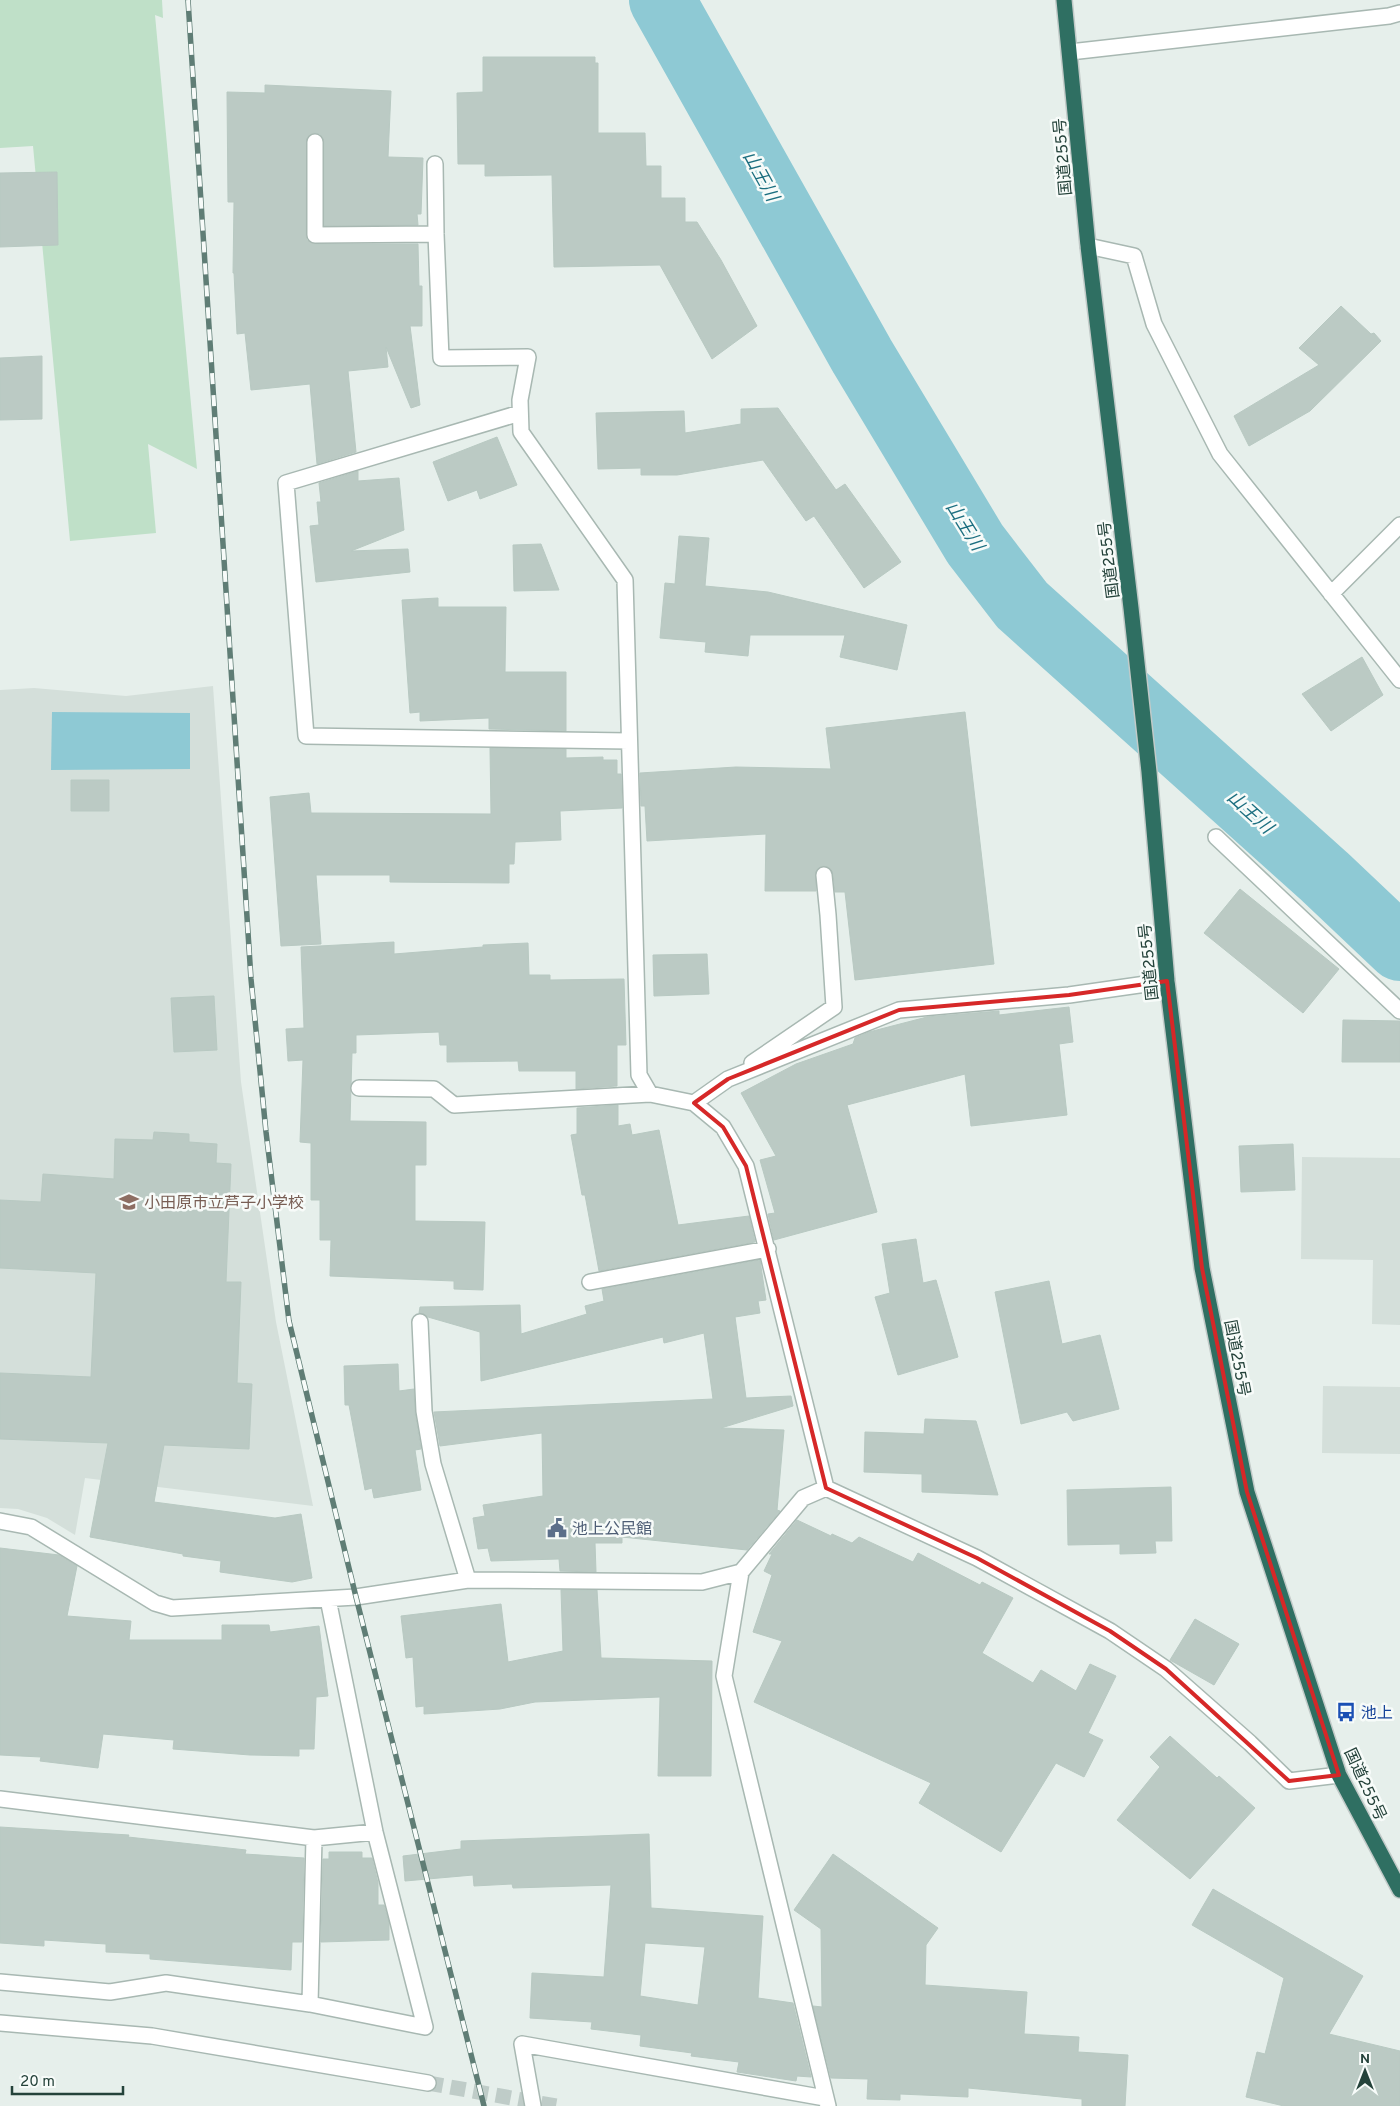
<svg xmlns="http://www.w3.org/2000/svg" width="1400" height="2106" font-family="Overpass,'Noto Sans JP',sans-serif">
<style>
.built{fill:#d4dfda}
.green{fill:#bfe0c8}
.water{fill:#8ec9d4}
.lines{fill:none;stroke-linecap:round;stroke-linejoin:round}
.river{stroke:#8ec9d4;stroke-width:66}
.building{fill:#bbcac4;stroke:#b8c9c2;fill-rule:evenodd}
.minor-tunnel{stroke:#bfccc8;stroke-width:15;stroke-dasharray:15 8;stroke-linecap:butt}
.minor-casing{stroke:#a8b8b2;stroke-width:18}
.highway-casing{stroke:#c2cac8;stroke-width:18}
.minor{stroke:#fff;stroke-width:15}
.highway{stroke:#2f6f62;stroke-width:15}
.rail-casing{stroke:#5f7d75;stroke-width:5.5}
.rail{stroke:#f7fbf9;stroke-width:4;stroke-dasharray:11;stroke-linecap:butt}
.marked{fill:none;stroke:#d62828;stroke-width:4;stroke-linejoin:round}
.labels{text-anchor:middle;stroke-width:5;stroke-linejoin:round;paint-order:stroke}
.street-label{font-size:16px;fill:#24423a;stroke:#f7fbf9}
.education-label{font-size:16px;fill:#785e54;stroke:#f7fbf9;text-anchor:start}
.service-label{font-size:16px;fill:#4e5e75;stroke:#f7fbf9;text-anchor:start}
.transit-label{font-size:16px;fill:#164399;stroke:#f7fbf9;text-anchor:start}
.water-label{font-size:18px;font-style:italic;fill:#1c6f80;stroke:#f7fbf9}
</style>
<rect width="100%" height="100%" fill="#e6efeb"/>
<!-- built -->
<path class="built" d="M 213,686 L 241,1082 L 276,1322 L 313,1506 L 85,1478 L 75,1535 L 47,1518 L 18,1509 L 0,1508 L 0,690 L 34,688 L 126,696 Z
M 1302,1157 L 1400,1158 L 1400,1325 L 1372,1324 L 1373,1260 L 1301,1259 Z
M 1323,1386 L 1400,1387 L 1400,1454 L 1322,1453 Z"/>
<!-- green -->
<path class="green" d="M 0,0 L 162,0 L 163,18 L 155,15 L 197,469 L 148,444 L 156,533 L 70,541 L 33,146 L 0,148 Z"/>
<!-- water -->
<path class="water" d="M 52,712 L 190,713 L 190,769 L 51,770 Z"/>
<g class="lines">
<!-- river -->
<path class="river" d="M 662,0 L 862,356 L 975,544 L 1022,605 L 1325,877 L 1400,948"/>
</g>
<!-- building -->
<path class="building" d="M 483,57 L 595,57 L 595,63 L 598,63 L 598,133 L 645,133 L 646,166 L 661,166 L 661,198 L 685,198 L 685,222 L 697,222 L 721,260 L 757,326 L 712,359 L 660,265 L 554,267 L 552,175 L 485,176 L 485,164 L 458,164 L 457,93 L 483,92 Z
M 265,85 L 391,91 L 388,157 L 423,158 L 421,214 L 417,214 L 418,225 L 324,226 L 324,142 L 320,134 L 315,133 L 311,134 L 307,138 L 306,235 L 307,240 L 315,244 L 418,244 L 419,286 L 422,286 L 422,326 L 410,326 L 420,405 L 411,408 L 386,347 L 388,367 L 348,371 L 356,452 L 317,464 L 310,384 L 251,390 L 245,333 L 237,334 L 234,273 L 233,273 L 234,202 L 228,202 L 227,92 L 265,93 Z
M 57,172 L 58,245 L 0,247 L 0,173 Z
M 1341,306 L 1371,334 L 1374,333 L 1381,341 L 1310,411 L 1249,446 L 1234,416 L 1319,365 L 1299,348 Z
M 42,356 L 42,419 L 0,420 L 0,358 Z
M 778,408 L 836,490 L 845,484 L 901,562 L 864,588 L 814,516 L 806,521 L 763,460 L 677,475 L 641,475 L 641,468 L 598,469 L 596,413 L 684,411 L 685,433 L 741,424 L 741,409 Z
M 497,437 L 517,485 L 480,499 L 477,490 L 448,501 L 433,462 Z
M 358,471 L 358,481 L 399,478 L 404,530 L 351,551 L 408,549 L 410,572 L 316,582 L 310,526 L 319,525 L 317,502 L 321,502 L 319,483 Z
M 679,536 L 709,538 L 705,586 L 768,592 L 907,625 L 897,670 L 840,657 L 845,635 L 750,635 L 748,656 L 705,652 L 706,642 L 660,638 L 665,583 L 675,584 Z
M 541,544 L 559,590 L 514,591 L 513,545 Z
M 438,598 L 438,607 L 506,607 L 505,672 L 566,672 L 566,731 L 489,729 L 489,718 L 420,721 L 420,712 L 410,713 L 402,600 Z
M 1362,657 L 1383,695 L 1331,731 L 1302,694 Z
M 965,712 L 994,964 L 855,980 L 845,892 L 835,892 L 833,874 L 828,867 L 823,866 L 816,871 L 816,891 L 765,891 L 766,834 L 647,841 L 645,806 L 641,806 L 640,773 L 736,767 L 831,769 L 826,728 Z
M 490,748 L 566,749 L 566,758 L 603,757 L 603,760 L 617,760 L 617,774 L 621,774 L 622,808 L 560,811 L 561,840 L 515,842 L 514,864 L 509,864 L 509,883 L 390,882 L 390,875 L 316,875 L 321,944 L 281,946 L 270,797 L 309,793 L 311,813 L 491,814 Z
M 71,780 L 109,780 L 109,811 L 71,811 Z
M 1240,889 L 1339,969 L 1303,1013 L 1204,933 Z
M 394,942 L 394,954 L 483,947 L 483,945 L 528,943 L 529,975 L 550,975 L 550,980 L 624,979 L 626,1045 L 617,1045 L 617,1086 L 576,1089 L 576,1071 L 519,1071 L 518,1061 L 447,1062 L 447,1045 L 440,1045 L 439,1032 L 356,1035 L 356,1053 L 352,1053 L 350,1121 L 426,1122 L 426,1165 L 415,1165 L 415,1221 L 485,1222 L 483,1290 L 454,1289 L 454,1281 L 330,1276 L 331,1240 L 320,1240 L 320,1200 L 311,1200 L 311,1143 L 300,1142 L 303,1060 L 288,1061 L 286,1029 L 304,1028 L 301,947 Z
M 707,954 L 709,994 L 654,996 L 653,955 Z
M 214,996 L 217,1050 L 174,1052 L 171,998 Z
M 1069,1007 L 1073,1042 L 1059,1044 L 1067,1115 L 971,1126 L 965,1074 L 847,1105 L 877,1212 L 774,1240 L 768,1214 L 775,1213 L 760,1160 L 776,1156 L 741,1093 L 796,1064 L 853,1044 L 855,1038 L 869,1032 L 927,1017 L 999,1011 L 999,1015 Z
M 1343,1020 L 1400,1021 L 1400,1062 L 1342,1062 Z
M 618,1105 L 618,1126 L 630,1124 L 632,1135 L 659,1130 L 678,1225 L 749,1216 L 755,1242 L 599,1271 L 585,1195 L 582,1195 L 571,1135 L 577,1134 L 577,1108 Z
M 154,1132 L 189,1134 L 189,1142 L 217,1144 L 216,1163 L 231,1164 L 226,1282 L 241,1282 L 237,1383 L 252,1384 L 249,1449 L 164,1445 L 154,1502 L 275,1518 L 301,1514 L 312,1578 L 292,1582 L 220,1572 L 221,1561 L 183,1556 L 183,1554 L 90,1537 L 108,1443 L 0,1439 L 0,1373 L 91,1377 L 96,1273 L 0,1268 L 0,1200 L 41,1202 L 43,1174 L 114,1179 L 115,1139 L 153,1140 Z
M 1293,1144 L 1295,1190 L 1241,1192 L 1239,1146 Z
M 916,1239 L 923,1283 L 936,1280 L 958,1357 L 898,1375 L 875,1297 L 890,1293 L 882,1244 Z
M 760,1260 L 766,1300 L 758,1301 L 760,1313 L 735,1317 L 746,1398 L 791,1396 L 793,1406 L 721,1428 L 784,1430 L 777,1510 L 780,1511 L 747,1550 L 622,1537 L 622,1543 L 595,1543 L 596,1572 L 560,1571 L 559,1559 L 491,1561 L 488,1548 L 478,1549 L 473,1518 L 485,1516 L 483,1505 L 543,1496 L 542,1433 L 440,1446 L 434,1412 L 713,1399 L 704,1333 L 664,1343 L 663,1337 L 481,1381 L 480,1332 L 428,1317 L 419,1313 L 420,1307 L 520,1305 L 521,1334 L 587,1314 L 585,1306 L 604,1301 L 602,1289 Z
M 1049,1281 L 1062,1344 L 1100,1335 L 1119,1409 L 1073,1421 L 1067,1412 L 1021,1424 L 995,1292 Z
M 398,1364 L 399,1391 L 414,1389 L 415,1412 L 421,1449 L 415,1450 L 421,1490 L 374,1498 L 372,1488 L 365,1490 L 349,1405 L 345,1405 L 344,1366 Z
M 925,1419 L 976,1421 L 998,1495 L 922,1492 L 922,1474 L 864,1472 L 865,1432 L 924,1434 Z
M 1171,1487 L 1172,1541 L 1155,1541 L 1156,1553 L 1120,1554 L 1120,1544 L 1068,1545 L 1067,1490 Z
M 797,1520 L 831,1536 L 832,1534 L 852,1543 L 859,1537 L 913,1562 L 918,1553 L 980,1585 L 982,1582 L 1013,1598 L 982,1653 L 1033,1683 L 1041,1670 L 1076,1691 L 1090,1664 L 1116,1676 L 1088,1733 L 1103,1740 L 1084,1777 L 1056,1763 L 1001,1852 L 919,1803 L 931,1783 L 754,1702 L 782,1641 L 753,1632 L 772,1575 L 764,1571 L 772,1554 L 769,1554 Z
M 0,1548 L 59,1555 L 77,1566 L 67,1616 L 131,1621 L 129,1640 L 222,1640 L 222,1625 L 269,1625 L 270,1632 L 319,1626 L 328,1696 L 316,1697 L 314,1749 L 299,1749 L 299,1756 L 250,1755 L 173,1749 L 174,1740 L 103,1734 L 98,1768 L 40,1761 L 41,1757 L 0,1755 Z
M 561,1590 L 597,1590 L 601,1658 L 712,1661 L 711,1776 L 658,1776 L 660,1697 L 535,1702 L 500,1709 L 424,1714 L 424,1706 L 416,1707 L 413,1657 L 406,1658 L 401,1616 L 501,1604 L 508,1662 L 563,1651 Z
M 1195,1619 L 1239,1644 L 1214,1685 L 1170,1660 Z
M 1170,1736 L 1217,1778 L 1219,1776 L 1255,1808 L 1190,1879 L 1117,1820 L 1160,1767 L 1150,1757 Z
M 0,1827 L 129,1835 L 128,1837 L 246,1850 L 245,1854 L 304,1858 L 302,1942 L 292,1942 L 291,1970 L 150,1959 L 150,1954 L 106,1952 L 106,1944 L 44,1940 L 44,1946 L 0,1943 Z
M 649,1834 L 651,1908 L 763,1916 L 758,1998 L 793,2003 L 811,2077 L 797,2076 L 796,2081 L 737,2072 L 739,2062 L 691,2056 L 692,2053 L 640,2046 L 641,2035 L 591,2029 L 592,2022 L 530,2018 L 532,1973 L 604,1977 L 611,1885 L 513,1888 L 512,1884 L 474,1886 L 473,1875 L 405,1881 L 403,1856 L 461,1849 L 461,1841 ZM 645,1943 L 705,1947 L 698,2005 L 640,1996 Z
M 329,1852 L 362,1852 L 362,1858 L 372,1858 L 378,1883 L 378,1905 L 384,1905 L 389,1923 L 389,1940 L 321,1942 L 323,1859 L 329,1859 Z
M 833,1854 L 938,1928 L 926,1945 L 925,1985 L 1027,1992 L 1024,2034 L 1079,2037 L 1078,2052 L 1128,2055 L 1125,2106 L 1082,2106 L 1082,2099 L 968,2088 L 968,2097 L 900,2094 L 900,2100 L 867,2099 L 868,2079 L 831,2078 L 813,2006 L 822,2007 L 821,1929 L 794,1910 Z
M 1213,1889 L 1363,1976 L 1329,2034 L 1400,2051 L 1400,2106 L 1284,2106 L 1246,2097 L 1257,2052 L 1265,2054 L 1284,1978 L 1192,1925 Z"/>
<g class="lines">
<!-- minor-tunnel -->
<path class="minor-tunnel" d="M 428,2083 L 556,2106"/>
<defs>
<path id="minor" d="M 1070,52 L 1389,16 L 1400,13
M 315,142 L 315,235 L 436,234
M 435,164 L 436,234 L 441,358 L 528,357 L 520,400 L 521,432 L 625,580 L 639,1075 L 650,1094 L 694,1103 L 723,1127 L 746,1166 L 826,1488
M 1088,246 L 1134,256 L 1154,324 L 1220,454 L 1400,680
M 520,413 L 286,483 L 306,736 L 629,741
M 1331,594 L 1400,525
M 1216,837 L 1400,1011
M 752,1063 L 834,1007 L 828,915 L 824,875
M 359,1088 L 434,1089 L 454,1105 L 650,1094
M 694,1103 L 728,1079 L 899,1010 L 1069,995 L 1167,981
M 590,1282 L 768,1249
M 420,1322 L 424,1411 L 433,1464 L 468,1580
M 0,1521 L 31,1527 L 155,1603 L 172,1608 L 356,1597 L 468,1580 L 702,1582 L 741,1572 L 803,1498 L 826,1488 L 977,1558 L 1110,1631 L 1166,1669 L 1250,1743 L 1289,1781 L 1339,1775
M 741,1572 L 724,1676 L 828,2106
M 0,1799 L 314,1838 L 375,1832
M 0,1982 L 110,1992 L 166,1983 L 310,2004 L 425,2027 L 375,1832 L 328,1599
M 310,2004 L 314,1838
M 0,2023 L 152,2036 L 428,2083
M 533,2106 L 522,2044 L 825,2098"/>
<path id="highway" d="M 1064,0 L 1088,246 L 1131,608 L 1149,772 L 1167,981 L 1202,1268 L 1247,1492 L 1339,1775 L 1400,1890"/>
</defs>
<!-- minor casing -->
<use href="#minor" class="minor-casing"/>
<!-- highway casing -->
<use href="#highway" class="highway-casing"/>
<!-- minor -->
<use href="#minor" class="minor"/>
<!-- highway -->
<use href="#highway" class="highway"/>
<defs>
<path id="rail" d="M 188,0 L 251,979 L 266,1132 L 289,1321 L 356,1597 L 484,2106"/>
</defs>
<!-- rail casing -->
<use href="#rail" class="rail-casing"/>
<!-- rail -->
<use href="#rail" class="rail"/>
</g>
<!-- marked area -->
<path class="marked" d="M 1167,981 L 1202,1268 L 1247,1492 L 1339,1775 L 1289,1781 L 1166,1669 L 1110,1631 L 977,1558 L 826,1488 L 746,1166 L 723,1127 L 694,1103 L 728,1079 L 899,1010 L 1069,995 Z"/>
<!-- icons -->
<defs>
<symbol id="school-bare" viewBox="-9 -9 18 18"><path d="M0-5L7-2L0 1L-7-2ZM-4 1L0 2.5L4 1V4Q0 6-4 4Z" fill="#8d6e63" stroke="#f7fbf9" stroke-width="2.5" paint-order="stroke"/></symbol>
<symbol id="civic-bare" viewBox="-9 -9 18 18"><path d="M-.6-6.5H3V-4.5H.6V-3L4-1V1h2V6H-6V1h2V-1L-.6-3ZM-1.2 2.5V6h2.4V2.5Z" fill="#5c6f8a" stroke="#f7fbf9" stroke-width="2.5" paint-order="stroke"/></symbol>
<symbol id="bus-bare" viewBox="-9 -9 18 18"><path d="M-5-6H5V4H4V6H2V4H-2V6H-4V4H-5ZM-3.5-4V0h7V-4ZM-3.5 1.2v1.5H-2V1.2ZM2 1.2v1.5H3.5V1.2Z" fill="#1a4fb4" stroke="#f7fbf9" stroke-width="2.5" paint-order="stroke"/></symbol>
</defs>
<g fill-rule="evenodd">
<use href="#school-bare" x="115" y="1188" width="28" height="28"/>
<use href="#civic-bare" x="543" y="1514" width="28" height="28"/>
<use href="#bus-bare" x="1332" y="1698" width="28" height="28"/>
</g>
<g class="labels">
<!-- street labels -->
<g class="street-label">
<text transform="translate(1062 157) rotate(-95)" y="6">国道255号</text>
<text transform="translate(1108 560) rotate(-97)" y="6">国道255号</text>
<text transform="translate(1148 962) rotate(-96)" y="6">国道255号</text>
<text transform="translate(1238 1358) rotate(79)" y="6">国道255号</text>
<text transform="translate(1366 1784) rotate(65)" y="6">国道255号</text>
</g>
<!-- education labels -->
<g class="education-label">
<text x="144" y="1208">小田原市立芦子小学校</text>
</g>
<!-- service labels -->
<g class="service-label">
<text x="572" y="1534">池上公民館</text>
</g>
<!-- transit labels -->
<g class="transit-label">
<text x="1361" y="1718">池上</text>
</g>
<!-- water labels -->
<g class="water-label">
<text transform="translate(761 176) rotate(61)" y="6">山王川</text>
<text transform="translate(965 526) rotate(58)" y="6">山王川</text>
<text transform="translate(1250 812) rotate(42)" y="6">山王川</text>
</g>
</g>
<!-- north arrow -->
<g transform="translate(1365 2071)" stroke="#f7fbf9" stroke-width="4" paint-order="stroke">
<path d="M0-4L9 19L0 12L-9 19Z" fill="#24423a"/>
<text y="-8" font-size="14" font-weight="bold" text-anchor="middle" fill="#24423a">N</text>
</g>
<!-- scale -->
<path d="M12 2086v8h111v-8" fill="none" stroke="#24423a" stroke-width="2.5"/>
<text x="20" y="2086" font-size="15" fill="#24423a" stroke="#f7fbf9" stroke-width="4" paint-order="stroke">20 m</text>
</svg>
